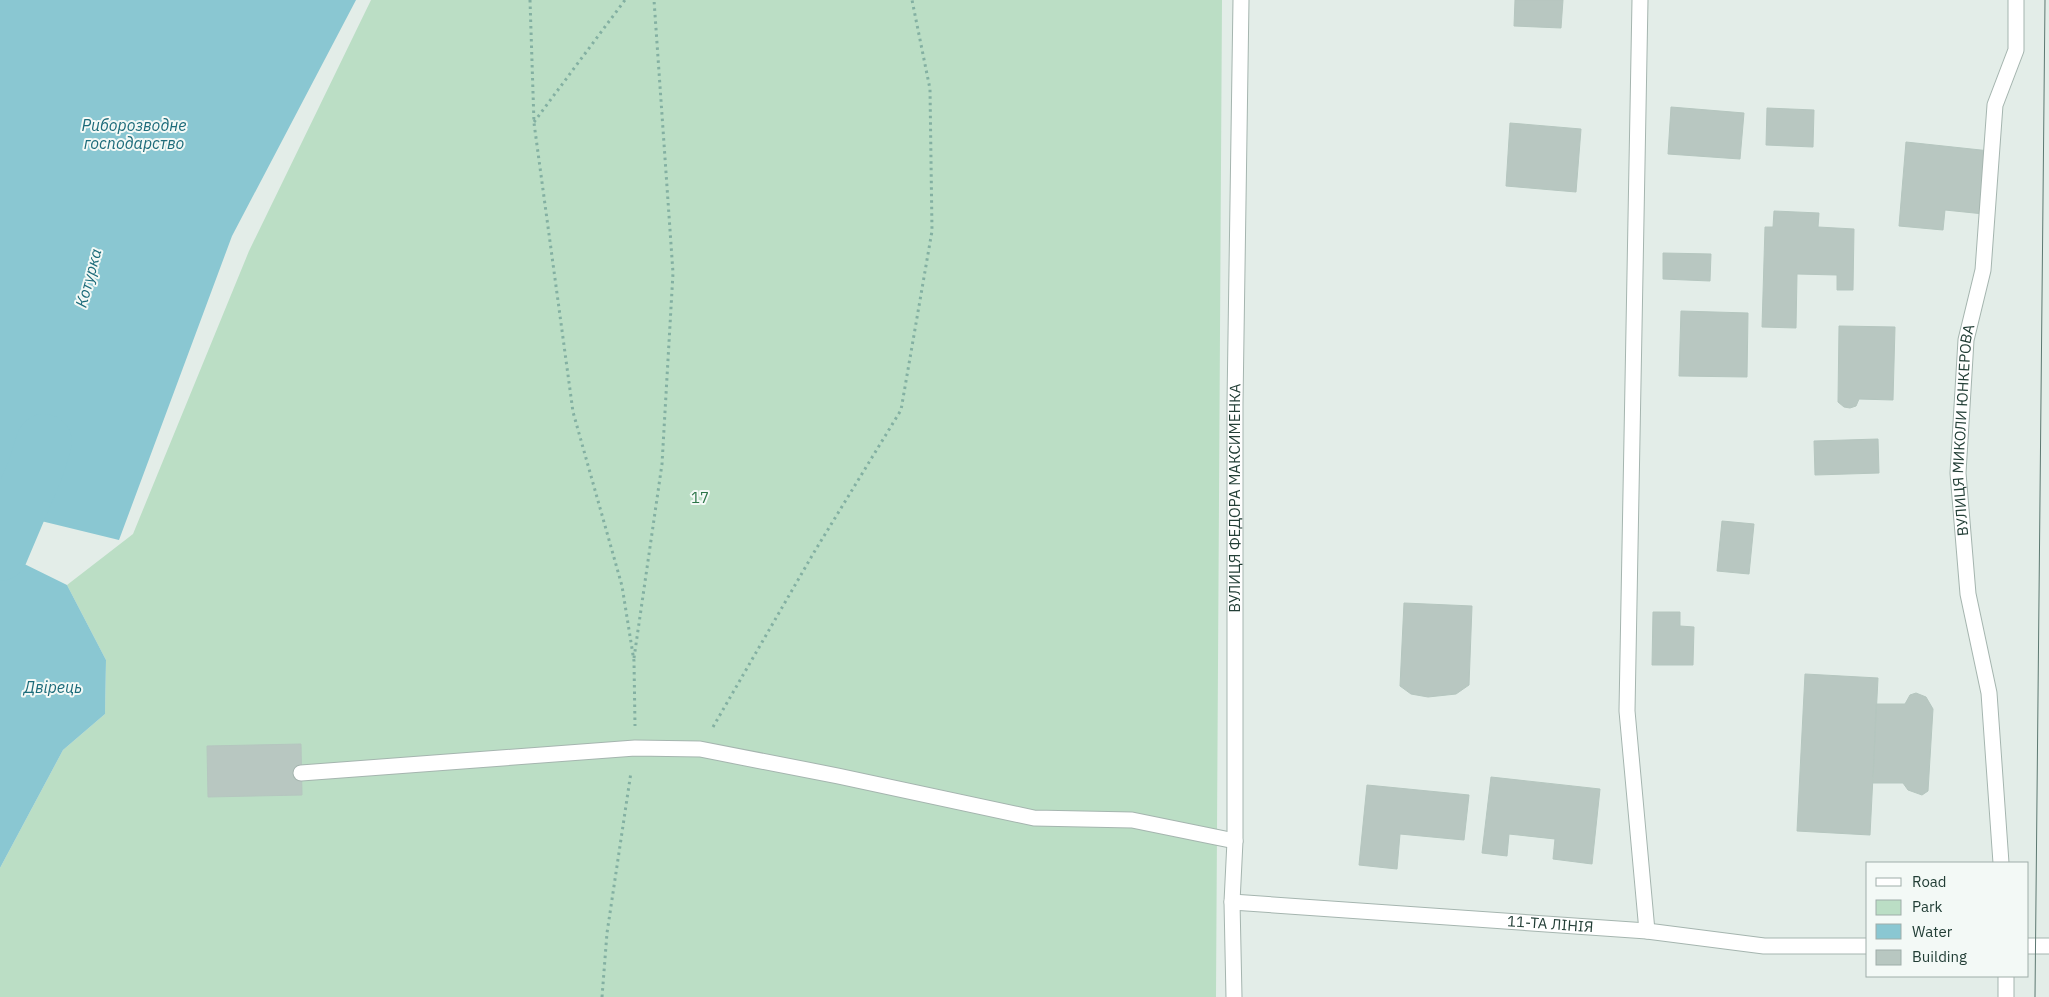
<svg xmlns="http://www.w3.org/2000/svg" width="2049" height="997" font-family="'IBM Plex Sans',sans-serif">
<style>
.green{fill:#bbdec5}
.water{fill:#8ac7d2}
.lines{fill:none;stroke-linecap:round;stroke-linejoin:round}
.river{stroke:#8ac7d2;stroke-width:56}
.building{fill:#b8c7c1;stroke:#b5c6bf}
.service-casing{stroke:#a5b5af;stroke-width:17}
.minor-casing{stroke:#a5b5af;stroke-width:17}
.path{stroke:#83b0a2;stroke-width:3;stroke-dasharray:2.5 4;stroke-linecap:butt}
.service{stroke:#fff;stroke-width:15}
.minor{stroke:#fff;stroke-width:15}
.tram{stroke:#5d7972;stroke-width:1}
.labels{text-anchor:middle;stroke-width:4;stroke-linejoin:round;paint-order:stroke}
.street-label{font-size:15px;fill:#223e36;stroke:#f3f9f6}
.park-label{font-size:15px;fill:#2c7548;stroke:#f3f9f6}
.water-label{font-size:16px;font-style:italic;fill:#1c6b7a;stroke:#f3f9f6}
</style>
<rect width="100%" height="100%" fill="#e3ede8"/>
<!-- green -->
<path class="green" d="M 371,0 L 1222,0 L 1216,997 L 0,997 L 0,868 L 63,750 L 105,714 L 106,660 L 67,585 L 133,534 L 249,251 Z"/>
<!-- water -->
<path class="water" d="M 0,0 L 356,0 L 232,236 L 119,540 L 0,511 Z
M 0,552 L 67,585 L 106,660 L 105,714 L 63,750 L 0,868 Z"/>
<g class="lines">
<!-- river -->
<path class="river" d="M 0,553 L 36,468 L 44,442"/>
</g>
<!-- building -->
<path class="building" d="M 1515,0 L 1563,0 L 1561,28 L 1514,26 Z
M 1671,107 L 1744,113 L 1740,159 L 1668,154 Z
M 1767,108 L 1814,110 L 1813,147 L 1766,145 Z
M 1510,123 L 1581,129 L 1576,192 L 1506,186 Z
M 1906,142 L 1990,151 L 1984,214 L 1945,210 L 1943,230 L 1899,226 Z
M 1774,211 L 1819,213 L 1818,227 L 1854,229 L 1853,290 L 1837,290 L 1837,275 L 1797,274 L 1796,328 L 1762,327 L 1765,227 L 1773,227 Z
M 1663,253 L 1711,254 L 1710,281 L 1663,279 Z
M 1681,311 L 1748,313 L 1747,377 L 1679,376 Z
M 1839,326 L 1895,327 L 1893,400 L 1859,399 L 1856,406 L 1850,408 L 1844,407 L 1838,402 Z
M 1878,439 L 1879,473 L 1815,475 L 1814,441 Z
M 1722,521 L 1754,524 L 1749,574 L 1717,571 Z
M 1404,603 L 1472,606 L 1469,685 L 1456,694 L 1428,697 L 1411,694 L 1400,686 Z
M 1653,612 L 1680,612 L 1680,626 L 1694,627 L 1693,665 L 1652,665 Z
M 1805,674 L 1878,678 L 1870,835 L 1797,831 Z
M 1916,693 L 1926,697 L 1933,709 L 1928,791 L 1922,795 L 1908,790 L 1903,783 L 1873,783 L 1876,704 L 1905,704 L 1910,695 Z
M 301,744 L 302,795 L 208,797 L 207,746 Z
M 1491,777 L 1600,789 L 1592,864 L 1553,859 L 1555,839 L 1509,834 L 1507,856 L 1482,853 Z
M 1367,785 L 1469,795 L 1464,840 L 1400,834 L 1397,869 L 1359,865 Z"/>
<g class="lines">
<defs>
<path id="service" d="M 1640,0 L 1627,711 L 1647,931
M 301,773 L 635,748 L 700,749 L 838,776 L 1034,818 L 1132,820 L 1235,841"/>
<g id="minor">
<path id="s1" d="M 2001,863 L 1989,693 L 1968,594 L 1958,473 L 1966,340 L 1983,270 L 1995,105 L 2016,50 L 2016,0"/>
<path id="s2" d="M 1232,902 L 1647,931 L 1764,946 L 1868,946"/>
<path d="M 2028,946 L 2049,946"/>
<path id="s3" d="M 1234,997 L 1232,902 L 1235,841 L 1235,403 L 1241,0"/>
<path d="M 2006,997 L 2006,976"/>
</g>
</defs>
<!-- service casing -->
<use href="#service" class="service-casing"/>
<!-- minor casing -->
<use href="#minor" class="minor-casing"/>
<!-- path -->
<path class="path" d="M 530,0 L 534,123 L 573,412 L 622,586 L 634,661 L 635,726
M 534,122 L 625,0
M 634,658 L 662,464 L 673,273 L 654,0
M 713,727 L 813,554 L 901,410 L 932,231 L 930,89 L 912,0
M 602,997 L 607,933 L 631,772"/>
<!-- service -->
<use href="#service" class="service"/>
<!-- minor -->
<use href="#minor" class="minor"/>
<!-- tram -->
<path class="tram" d="M 2035,997 L 2045,0"/>
</g>
<g class="labels">
<!-- street labels -->
<g class="street-label">
<text dy="5" stroke="none"><textPath href="#s1" startOffset="436">ВУЛИЦЯ МИКОЛИ ЮНКЕРОВА</textPath></text>
<text dy="5" stroke="none"><textPath href="#s3" startOffset="499">ВУЛИЦЯ ФЕДОРА МАКСИМЕНКА</textPath></text>
<text dy="5" stroke="none"><textPath href="#s2" startOffset="319">11-ТА ЛІНІЯ</textPath></text>
</g>
<!-- park labels -->
<g class="park-label">
<text x="700" y="503">17</text>
</g>
<!-- water labels -->
<g class="water-label">
<text x="134" y="131">Риборозводне<tspan x="134" dy="18">господарство</tspan></text>
<text transform="translate(88 278) rotate(-75)" y="6">Котурка</text>
<text x="53" y="693">Двірець</text>
</g>
</g>
<!-- legend -->
<rect x="1866" y="862" width="162" height="115" fill="#f3f9f6" stroke="#9faea9"/>
<rect x="1876" y="878" width="25" height="8" fill="#ffffff" stroke="#9faea9"/>
<text x="1912" y="887" font-size="15" fill="#223e36">Road</text>
<rect x="1876" y="900" width="25" height="15" fill="#bbdec5" stroke="#9faea9"/>
<text x="1912" y="912" font-size="15" fill="#223e36">Park</text>
<rect x="1876" y="924" width="25" height="15" fill="#8ac7d2" stroke="#9faea9"/>
<text x="1912" y="937" font-size="15" fill="#223e36">Water</text>
<rect x="1876" y="950" width="25" height="15" fill="#b8c7c1" stroke="#9faea9"/>
<text x="1912" y="962" font-size="15" fill="#223e36">Building</text>
</svg>
